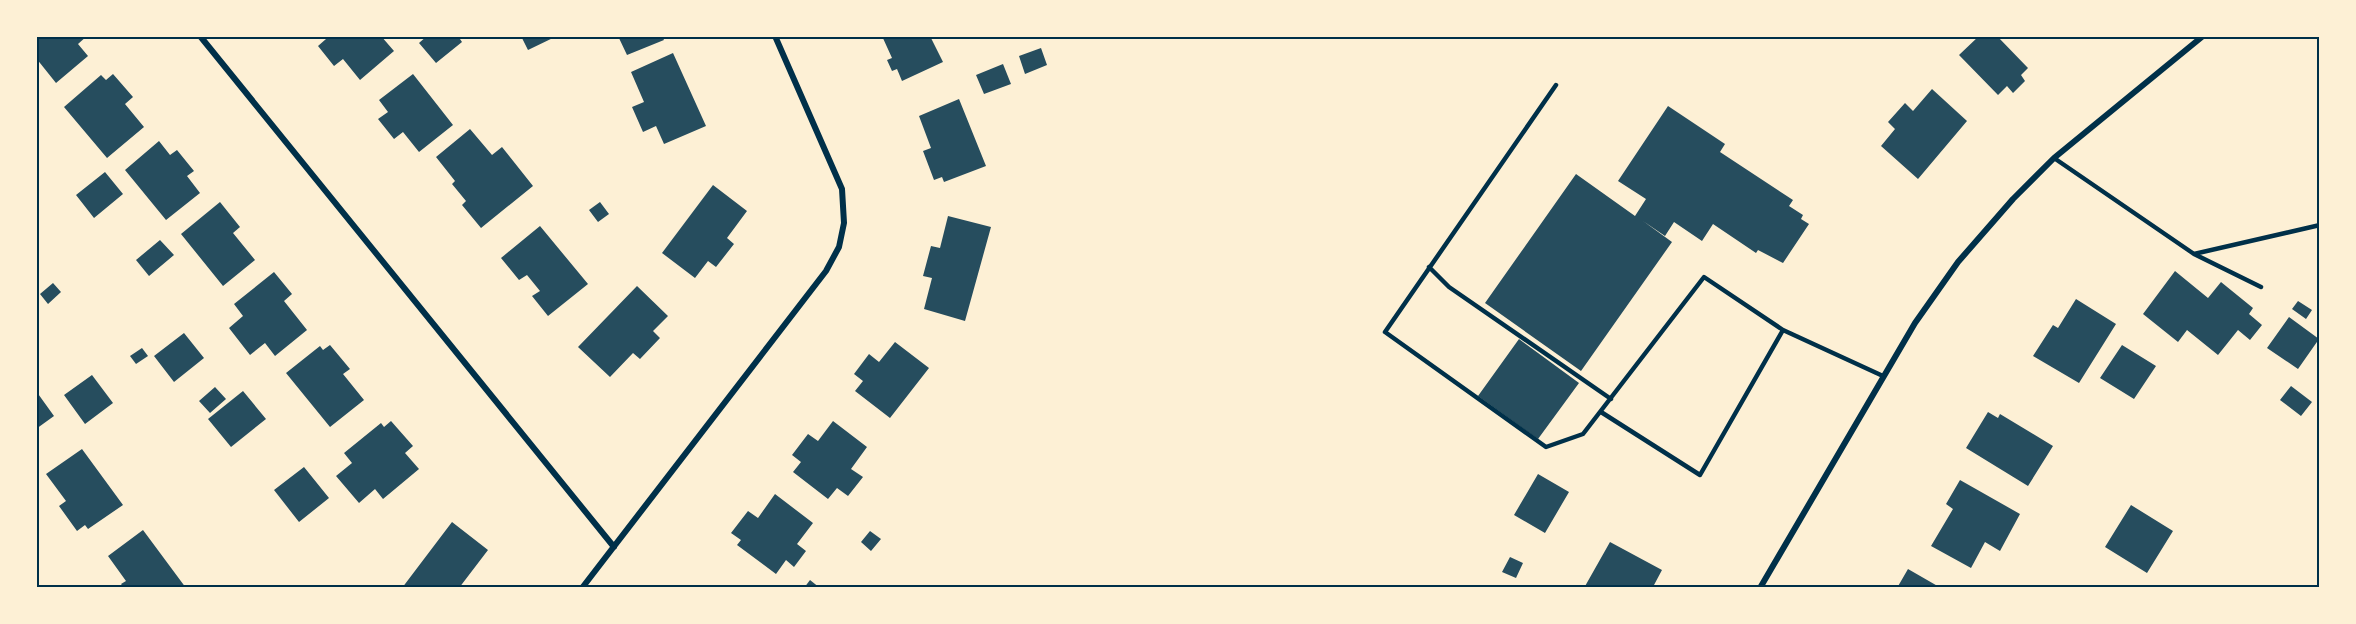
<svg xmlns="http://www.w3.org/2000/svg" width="2356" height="624" font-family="Helvetica,sans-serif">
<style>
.building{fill:#264d5e}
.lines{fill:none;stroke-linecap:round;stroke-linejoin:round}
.service{stroke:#003049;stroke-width:4.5}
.minor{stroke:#003049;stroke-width:6}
.neatline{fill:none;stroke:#003049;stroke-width:2}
</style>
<rect width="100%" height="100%" fill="#fdf0d5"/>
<!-- building -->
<path class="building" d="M 36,36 L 87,36 L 78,44 L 88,56 L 56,83 L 36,58 Z
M 324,36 L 381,36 L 394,51 L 360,80 L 343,59 L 334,66 L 318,46 L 326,39 Z
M 427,36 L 458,36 L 462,42 L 436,63 L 419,43 Z
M 521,36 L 557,36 L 528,50 Z
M 618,36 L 662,36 L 664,40 L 627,55 Z
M 882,36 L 930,36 L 943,62 L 902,81 L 897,69 L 892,71 L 887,60 L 892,58 Z
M 1979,36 L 1997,36 L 2028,68 L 2021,75 L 2025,81 L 2013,93 L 2007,86 L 1998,95 L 1959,55 Z
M 1041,48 L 1047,65 L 1025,74 L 1019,56 Z
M 673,53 L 706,126 L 664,144 L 656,126 L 643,132 L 632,107 L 644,102 L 631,72 Z
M 1003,64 L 1011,84 L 984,94 L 976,75 Z
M 113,74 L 133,97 L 125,104 L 144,127 L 107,158 L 64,107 L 101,75 L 106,80 Z
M 413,74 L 453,125 L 419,152 L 403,132 L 394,139 L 378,119 L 388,112 L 379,100 Z
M 1932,89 L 1967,121 L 1918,179 L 1881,146 L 1895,129 L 1888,122 L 1905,103 L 1913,111 Z
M 959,99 L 986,166 L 944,182 L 942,177 L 934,180 L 923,151 L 931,148 L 919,116 Z
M 1668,106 L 1725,144 L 1720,152 L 1793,200 L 1789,206 L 1803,215 L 1801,219 L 1809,224 L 1783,263 L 1758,250 L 1756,253 L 1713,224 L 1702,241 L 1674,222 L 1665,236 L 1643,221 L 1672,242 L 1581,371 L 1485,303 L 1576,174 L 1635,216 L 1646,199 L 1618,181 Z
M 470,129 L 492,155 L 502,147 L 533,186 L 481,228 L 462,205 L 466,201 L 452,184 L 455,181 L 436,157 Z
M 159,141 L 170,155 L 177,150 L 194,171 L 187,176 L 200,193 L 166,220 L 125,170 Z
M 105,172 L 123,194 L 94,218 L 76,195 Z
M 713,185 L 747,211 L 727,238 L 734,244 L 716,267 L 708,261 L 695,278 L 662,253 Z
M 220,202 L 240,227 L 233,233 L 255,260 L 223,286 L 181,234 Z
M 600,202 L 609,214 L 598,222 L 589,210 Z
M 948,216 L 991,227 L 965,321 L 924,309 L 932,278 L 923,276 L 931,246 L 940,248 Z
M 540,226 L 588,284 L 548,316 L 532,296 L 540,291 L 527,275 L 519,280 L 501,258 Z
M 160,240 L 174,255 L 149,276 L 136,260 Z
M 2175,271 L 2208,298 L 2221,282 L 2253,308 L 2249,314 L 2262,325 L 2250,340 L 2238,330 L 2218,355 L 2187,330 L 2178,342 L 2143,314 Z
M 274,272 L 292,294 L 284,301 L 307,330 L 275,356 L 265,343 L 250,355 L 229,328 L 243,316 L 234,304 Z
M 53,283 L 61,292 L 48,304 L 40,294 Z
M 637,286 L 668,316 L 653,331 L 660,338 L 640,359 L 633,353 L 610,377 L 578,347 Z
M 2076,299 L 2116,324 L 2079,383 L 2033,356 L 2053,325 L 2058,328 Z
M 2298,301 L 2312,310 L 2306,319 L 2292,309 Z
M 2289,317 L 2319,339 L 2298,369 L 2267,348 Z
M 184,333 L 204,358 L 174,382 L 154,356 Z
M 1519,339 L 1579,383 L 1538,439 L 1478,396 Z
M 895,342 L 929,368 L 890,418 L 855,391 L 863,381 L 854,374 L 869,354 L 879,362 Z
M 330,345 L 350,369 L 343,374 L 364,400 L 330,427 L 286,373 L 320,346 L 323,350 Z
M 2122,345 L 2156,366 L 2134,399 L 2100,378 Z
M 142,348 L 148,356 L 136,364 L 130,356 Z
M 92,375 L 113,403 L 85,424 L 64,395 Z
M 2291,386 L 2312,402 L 2301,416 L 2280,400 Z
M 215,387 L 226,399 L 210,413 L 199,401 Z
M 36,391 L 54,416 L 36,429 Z
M 243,391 L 266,419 L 231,447 L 208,419 Z
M 1988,412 L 1998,418 L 2000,414 L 2053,446 L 2028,486 L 1966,448 Z
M 391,421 L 413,446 L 405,453 L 419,469 L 383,499 L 375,489 L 359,503 L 336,476 L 352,463 L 344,453 L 381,423 L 384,427 Z
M 833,421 L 867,447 L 851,469 L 863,477 L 848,496 L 837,488 L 828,499 L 793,472 L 801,462 L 792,455 L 808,434 L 818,441 Z
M 82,449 L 123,505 L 88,529 L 85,525 L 77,531 L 59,506 L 66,501 L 46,474 Z
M 304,467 L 329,498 L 299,522 L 274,490 Z
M 1538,474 L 1569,492 L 1545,533 L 1514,515 Z
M 1960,480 L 2020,514 L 2000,551 L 1985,542 L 1971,568 L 1931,546 L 1953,509 L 1946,504 Z
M 775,494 L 813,523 L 797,544 L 806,551 L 794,567 L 786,560 L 776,574 L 737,545 L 741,540 L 731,533 L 748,511 L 758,518 Z
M 2131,505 L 2173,531 L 2147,573 L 2105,547 Z
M 452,522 L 488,550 L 459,588 L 402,588 Z
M 143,530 L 186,588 L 124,588 L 121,584 L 126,581 L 108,556 Z
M 870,531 L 881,539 L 871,551 L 861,542 Z
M 1610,542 L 1662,570 L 1654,585 L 1659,588 L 1584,588 Z
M 1510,557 L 1523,563 L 1516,578 L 1502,572 Z
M 1908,569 L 1941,588 L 1897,588 Z
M 810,580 L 820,588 L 804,588 Z"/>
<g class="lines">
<!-- service -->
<path class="service" d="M 1556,85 L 1385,332 L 1546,447 L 1583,434 L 1704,277 L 1783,330 L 1883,376
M 2054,158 L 2194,254 L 2320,225
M 2194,254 L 2261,287
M 1429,267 L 1449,287 L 1611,399
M 1601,412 L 1700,475 L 1783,330"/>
<!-- minor -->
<path class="minor" d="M 200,36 L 614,547
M 582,588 L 826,271 L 839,247 L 844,223 L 842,189 L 775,36
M 1760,588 L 1915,323 L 1958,262 L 2013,199 L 2054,158 L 2203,36"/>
</g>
<!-- border -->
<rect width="2356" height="624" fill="none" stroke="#fdf0d5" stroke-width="75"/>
<rect x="38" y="38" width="2280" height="548" class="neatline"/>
</svg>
